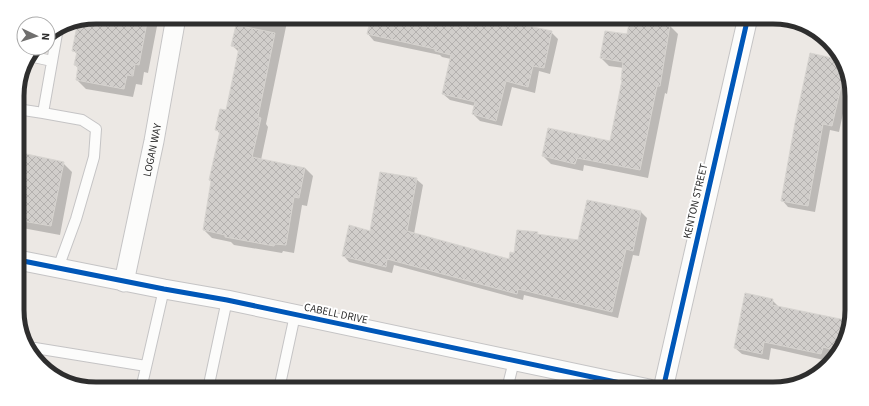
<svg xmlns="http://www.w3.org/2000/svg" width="869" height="406" font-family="'Source Sans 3',sans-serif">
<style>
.shadow{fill:#0003}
.building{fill:url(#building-cross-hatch);stroke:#d7d4d0}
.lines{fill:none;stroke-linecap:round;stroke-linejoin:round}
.lane-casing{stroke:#c5c4c5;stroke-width:12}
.street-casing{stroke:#c5c4c5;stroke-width:21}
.lane{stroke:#fcfcfb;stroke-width:10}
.street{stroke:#fcfcfb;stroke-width:19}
.cycleway-casing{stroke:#fff;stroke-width:8}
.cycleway{stroke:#0057b8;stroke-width:5}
.labels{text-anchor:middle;stroke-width:4;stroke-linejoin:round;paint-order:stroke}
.street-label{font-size:11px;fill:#2e2e2e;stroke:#fff}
.rim{fill:none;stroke:#2e2e2e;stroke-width:5}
</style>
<defs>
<pattern id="building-cross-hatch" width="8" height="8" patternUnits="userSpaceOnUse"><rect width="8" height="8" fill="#d1cecb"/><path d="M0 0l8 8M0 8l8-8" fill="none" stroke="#b4b1af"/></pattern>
</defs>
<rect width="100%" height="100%" fill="#ece8e4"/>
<!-- shadow -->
<path class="shadow" d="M 96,17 L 153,17 L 158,21 L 148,73 L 144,72 L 142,85 L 136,84 L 133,97 L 86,89 L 77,80 L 79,69 L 75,65 L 77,54 L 73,50 L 79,20 Z
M 246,17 L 288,17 L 266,124 L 268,127 L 261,160 L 305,168 L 313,176 L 307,206 L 302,205 L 294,253 L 283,251 L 282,253 L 234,245 L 231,242 L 212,238 L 204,230 L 212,182 L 210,180 L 220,134 L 216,129 L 227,111 L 239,52 L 232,45 L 244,28 Z
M 372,17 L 466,17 L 504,26 L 551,32 L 558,39 L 550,74 L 539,71 L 535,93 L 512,87 L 502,126 L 480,121 L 473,114 L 475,106 L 450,100 L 443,94 L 451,59 L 442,57 L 440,55 L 374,41 L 368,34 Z
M 631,19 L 670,26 L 678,34 L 667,94 L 665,93 L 648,178 L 584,165 L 583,171 L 551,164 L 543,156 L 610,142 L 623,80 L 624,68 L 609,66 L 601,58 L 628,36 Z
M 841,61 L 850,81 L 839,132 L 830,130 L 815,212 L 788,207 L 782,200 Z
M 17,153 L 63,163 L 72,172 L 60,235 L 17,227 Z
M 416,179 L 423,185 L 414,234 L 510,260 L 514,254 L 537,233 L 540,236 L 579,241 L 641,212 L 647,218 L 639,256 L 633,255 L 618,318 L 524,295 L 523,300 L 394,265 L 392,273 L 349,262 L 343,255 L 371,232 Z
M 772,300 L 779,307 L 846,341 L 835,355 L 830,354 L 828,361 L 771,348 L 769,360 L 742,354 L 735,348 Z"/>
<!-- building -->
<path class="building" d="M 96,17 L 148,17 L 139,65 L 135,64 L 133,76 L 127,75 L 124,89 L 76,80 L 78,66 L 74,65 L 77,52 L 72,51 L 78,21 Z
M 371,17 L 470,17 L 504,25 L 505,21 L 552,31 L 544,68 L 533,66 L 528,87 L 506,81 L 496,121 L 472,114 L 475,102 L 442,94 L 451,55 L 435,51 L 435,49 L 367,34 Z
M 630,18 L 670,25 L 660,86 L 657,86 L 640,170 L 577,158 L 575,164 L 542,156 L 548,128 L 610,141 L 622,80 L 621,80 L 623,62 L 600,58 L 605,31 L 627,34 Z
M 236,25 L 275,33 L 258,117 L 261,118 L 252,157 L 305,168 L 299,198 L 294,197 L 286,245 L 275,244 L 274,246 L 225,237 L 225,235 L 203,230 L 211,181 L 209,180 L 220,131 L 215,130 L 220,109 L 226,110 L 239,48 L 231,46 Z
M 810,53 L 841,60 L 845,69 L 832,126 L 823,124 L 808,206 L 781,201 L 795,123 Z
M 17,152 L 64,162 L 51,226 L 17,220 Z
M 380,172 L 417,178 L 407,231 L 509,259 L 510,252 L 514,253 L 517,230 L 538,232 L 537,234 L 578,240 L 587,200 L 641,211 L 633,251 L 626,249 L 612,312 L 518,289 L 517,294 L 387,259 L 386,267 L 342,256 L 349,225 L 370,231 Z
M 745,293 L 773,299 L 772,305 L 850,321 L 846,341 L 838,351 L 823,347 L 821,354 L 764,342 L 762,354 L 734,348 Z"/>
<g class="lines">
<defs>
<path id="lane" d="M 29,56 L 52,61
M 17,109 L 43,113 L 58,28
M 43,113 L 82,120 L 96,129 L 94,157 L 76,219 L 58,268
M 35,348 L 146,366
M 141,389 L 164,289
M 208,389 L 227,300
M 279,389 L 295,315
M 507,389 L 514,361"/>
<g id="street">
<path d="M 18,260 L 164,289 L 227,300 L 649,389"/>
<path id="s1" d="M 124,282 L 154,141 L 176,17"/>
<path d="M 663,389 L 748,17"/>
</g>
</defs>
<!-- lane casing -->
<use href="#lane" class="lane-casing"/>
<!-- street casing -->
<use href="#street" class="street-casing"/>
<!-- lane -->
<use href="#lane" class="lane"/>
<!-- street -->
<use href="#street" class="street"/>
<defs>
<path id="cycleway" d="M 18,260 L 164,289 L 227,300 L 649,389
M 663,389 L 748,17"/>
</defs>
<!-- cycleway casing -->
<use href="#cycleway" class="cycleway-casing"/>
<!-- cycleway -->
<use href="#cycleway" class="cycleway"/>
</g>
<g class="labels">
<!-- street labels -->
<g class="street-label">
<text dy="4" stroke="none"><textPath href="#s1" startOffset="135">LOGAN WAY</textPath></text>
<text transform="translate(695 201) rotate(-77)" y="4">KENTON STREET</text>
<text transform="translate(336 313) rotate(12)" y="4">CABELL DRIVE</text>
</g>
</g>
<!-- crop -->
<path d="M0 0H869V406H0ZM96 24H773A72 72 0 0 1 845 96V310A72 72 0 0 1 773 382H96A72 72 0 0 1 24 310V96A72 72 0 0 1 96 24Z" fill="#fff" fill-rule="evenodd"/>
<path class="rim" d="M96 24H773A72 72 0 0 1 845 96V310A72 72 0 0 1 773 382H96A72 72 0 0 1 24 310V96A72 72 0 0 1 96 24Z"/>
<!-- north arrow -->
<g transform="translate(36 36) rotate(94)"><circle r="19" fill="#ffffff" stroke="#ababab"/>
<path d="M0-3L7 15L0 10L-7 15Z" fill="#706f6e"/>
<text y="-6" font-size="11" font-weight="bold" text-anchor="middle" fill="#2e2e2e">N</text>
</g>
</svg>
